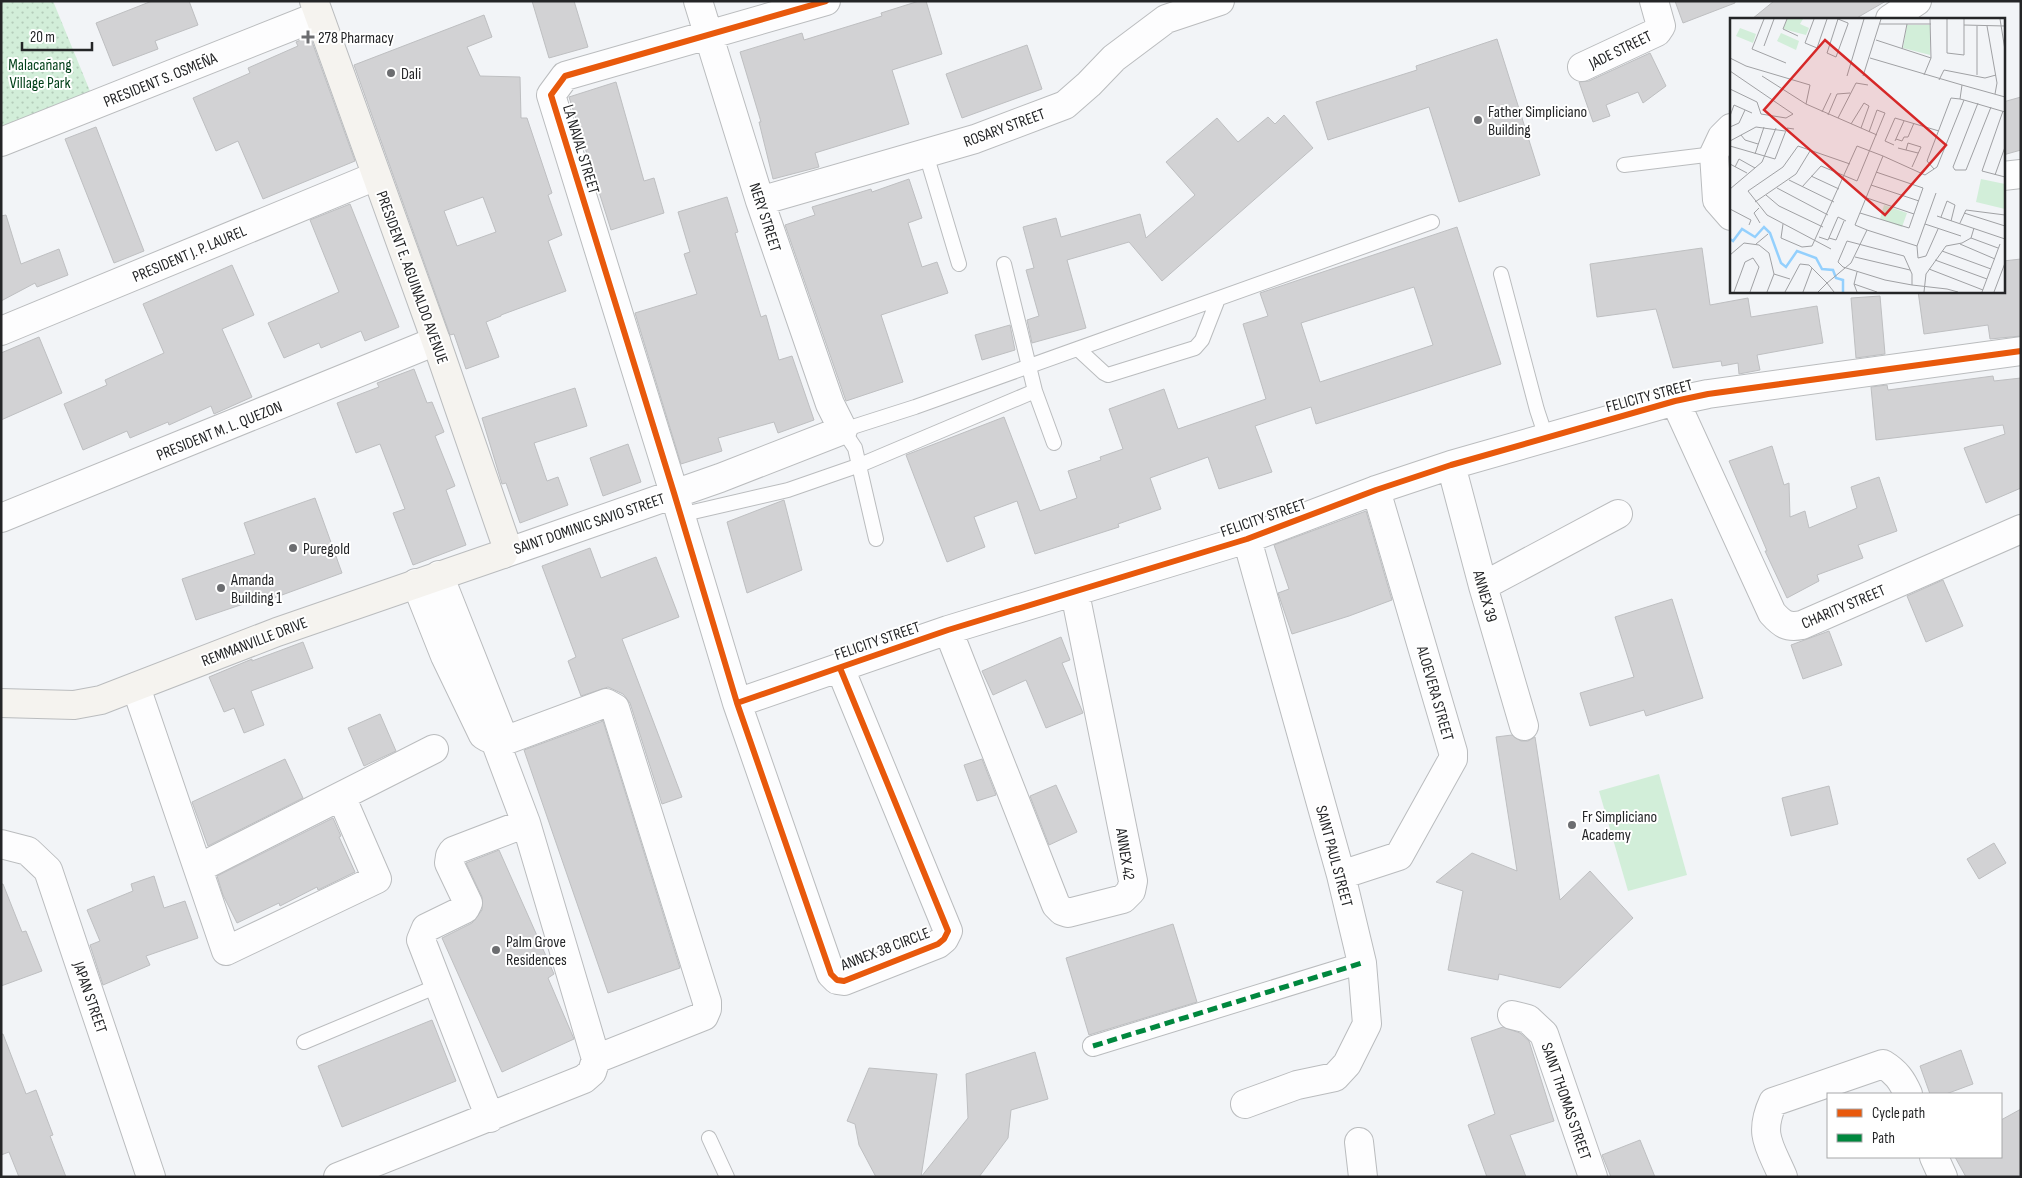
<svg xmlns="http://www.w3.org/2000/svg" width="2022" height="1178" font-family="'Sofia Sans Condensed',sans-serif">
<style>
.grass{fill:url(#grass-dots)}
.pitch{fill:#d2eed9}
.building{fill:#d2d2d4;stroke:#bebfc1;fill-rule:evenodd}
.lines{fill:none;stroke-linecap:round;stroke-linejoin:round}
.service-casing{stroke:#babcbe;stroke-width:16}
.pedestrian-casing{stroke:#babcbe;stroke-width:22}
.minor-casing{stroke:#babcbe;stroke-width:30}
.secondary-casing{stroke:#babcbe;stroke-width:30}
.service{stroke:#fdfdfe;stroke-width:14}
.pedestrian{stroke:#fdfdfe;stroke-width:20}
.minor{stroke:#fdfdfe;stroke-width:28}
.secondary{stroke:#f5f3ef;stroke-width:28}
.quiet{stroke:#00873e;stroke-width:5;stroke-dasharray:10 5;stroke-linecap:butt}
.cycleway-casing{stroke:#fff;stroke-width:9}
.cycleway{stroke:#e8590c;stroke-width:6}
.poi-dot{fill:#6c6d70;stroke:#fff;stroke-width:2}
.labels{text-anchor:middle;stroke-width:4;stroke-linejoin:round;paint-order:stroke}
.poi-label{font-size:16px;fill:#242527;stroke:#fff;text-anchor:start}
.street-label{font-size:16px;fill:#242527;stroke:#fff}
.park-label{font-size:16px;fill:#003f18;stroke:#fff}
.inset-river{fill:none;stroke:#94d0fd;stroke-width:2.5}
.inset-road{fill:none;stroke:#a0a1a4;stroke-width:1}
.view{fill:#d62828;fill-opacity:0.15;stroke:#d62828;stroke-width:2.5}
.inset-edge{fill:none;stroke:#242527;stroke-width:2.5}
</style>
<defs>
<pattern id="grass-dots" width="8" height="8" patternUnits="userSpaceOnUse" patternTransform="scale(1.25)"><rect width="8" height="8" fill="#d2eed9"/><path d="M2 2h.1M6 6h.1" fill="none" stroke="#b4ccba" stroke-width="1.8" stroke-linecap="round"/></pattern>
</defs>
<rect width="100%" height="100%" fill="#f2f4f7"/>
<!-- grass -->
<path class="grass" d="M 1,1 L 53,1 L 92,96 L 1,131 Z"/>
<!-- pitch -->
<path class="pitch" d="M 1659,774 L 1687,875 L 1628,891 L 1599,791 Z"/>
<!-- building -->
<path class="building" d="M 152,1 L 189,1 L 198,25 L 155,41 L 158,49 L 113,66 L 96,23 Z
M 532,1 L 574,1 L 588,47 L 549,58 Z
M 919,1 L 926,1 L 942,54 L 892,70 L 909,124 L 815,153 L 819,167 L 773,179 L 759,122 L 761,122 L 740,52 L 802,33 L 804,40 L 882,16 L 881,13 Z
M 1675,1 L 1735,1 L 1735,3 L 1683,23 Z
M 1774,1 L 1886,1 L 1855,19 L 1752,19 Z
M 484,15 L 492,37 L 467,47 L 480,76 L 520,77 L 521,118 L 527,118 L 552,193 L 548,195 L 562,235 L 548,241 L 566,291 L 501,315 L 501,316 L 486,322 L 499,357 L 466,369 L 454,334 L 450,335 L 354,65 ZM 483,197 L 496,232 L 457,246 L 444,211 Z
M 310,36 L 355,161 L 263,199 L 238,141 L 216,151 L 193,98 L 250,73 L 248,68 L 298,46 L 296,42 Z
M 1497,39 L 1540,175 L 1459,202 L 1429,107 L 1328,140 L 1316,102 L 1417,70 L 1416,66 Z
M 1027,45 L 1042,89 L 962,118 L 946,74 Z
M 1650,53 L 1666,86 L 1643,103 L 1638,92 L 1606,105 L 1610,116 L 1593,122 L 1579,82 L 1589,81 Z
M 616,82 L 644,181 L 654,178 L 664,213 L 611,230 L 569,97 Z
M 2021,97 L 2021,150 L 2003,155 L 2003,102 Z
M 1284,115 L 1313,148 L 1162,281 L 1129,242 L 1067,260 L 1086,328 L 1032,343 L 1027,320 L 1039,316 L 1026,270 L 1034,268 L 1023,227 L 1056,218 L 1061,237 L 1140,214 L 1146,238 L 1195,195 L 1166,162 L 1217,118 L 1238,142 L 1268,117 L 1275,124 Z
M 96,127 L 144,251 L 114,263 L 65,139 Z
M 909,179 L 922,218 L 908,223 L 922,267 L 937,262 L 948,293 L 881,315 L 903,382 L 846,401 L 785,225 L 815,215 L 812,207 L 871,189 L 872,192 Z
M 727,197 L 738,232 L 735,233 L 761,317 L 766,315 L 779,360 L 792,356 L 814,420 L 778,433 L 774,422 L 718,438 L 722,451 L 681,464 L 635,313 L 697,294 L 684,254 L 690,252 L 678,212 Z
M 350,204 L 399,327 L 365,341 L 361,331 L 321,348 L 319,343 L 284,358 L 268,323 L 339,292 L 310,220 Z
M 6,215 L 21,264 L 59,249 L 68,275 L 37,287 L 35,283 L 1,301 L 1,216 Z
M 1457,227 L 1501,364 L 1316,424 L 1311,407 L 1255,426 L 1272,472 L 1219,489 L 1208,457 L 1150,478 L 1161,509 L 1118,524 L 1119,527 L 1035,554 L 1017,501 L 974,517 L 985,547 L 947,562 L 906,455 L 1004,417 L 1040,511 L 1077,498 L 1068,471 L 1101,460 L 1100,457 L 1123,449 L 1109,409 L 1164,389 L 1178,429 L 1266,399 L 1243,324 L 1268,316 L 1260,293 ZM 1414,287 L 1433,345 L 1320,382 L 1301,323 Z
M 1702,248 L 1710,305 L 1748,298 L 1751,317 L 1817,306 L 1823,343 L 1757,355 L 1760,370 L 1739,374 L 1738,363 L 1722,366 L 1721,361 L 1673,368 L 1656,309 L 1597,317 L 1590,264 Z
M 2021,259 L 2021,336 L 1990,339 L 1988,325 L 1924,334 L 1918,291 L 2003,291 L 2003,261 Z
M 232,265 L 254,315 L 222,329 L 252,397 L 214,414 L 211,406 L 169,425 L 168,422 L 130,438 L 127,431 L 83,450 L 64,404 L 107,385 L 105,380 L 164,353 L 143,304 Z
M 1880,296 L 1885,354 L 1856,358 L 1851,298 Z
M 1010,325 L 1015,350 L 982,360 L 975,335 Z
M 39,337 L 62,393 L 1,420 L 1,353 Z
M 414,369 L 427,403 L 432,402 L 444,432 L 435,436 L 455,486 L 446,490 L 466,545 L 413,565 L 393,513 L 405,509 L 380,444 L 356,453 L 337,403 L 379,387 L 377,383 Z
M 1993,376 L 1994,381 L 2021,378 L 2021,488 L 1986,503 L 1964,448 L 2005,434 L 2003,425 L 1876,440 L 1871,387 L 1887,385 L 1888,390 Z
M 575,388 L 587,426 L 534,443 L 547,481 L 558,477 L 568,505 L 520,523 L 506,483 L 502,484 L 482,418 Z
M 628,444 L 641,482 L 603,496 L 590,458 Z
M 1772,446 L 1784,485 L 1789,483 L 1790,517 L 1805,511 L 1809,528 L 1857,508 L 1851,487 L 1879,477 L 1897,531 L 1858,545 L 1863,558 L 1817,575 L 1819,581 L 1787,598 L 1765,551 L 1767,551 L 1729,461 Z
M 315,498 L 342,573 L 271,599 L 270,595 L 196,620 L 182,579 L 255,554 L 244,523 Z
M 784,500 L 802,570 L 747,593 L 727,522 Z
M 1366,511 L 1392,600 L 1349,616 L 1292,634 L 1278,593 L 1289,589 L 1274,545 Z
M 590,548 L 601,578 L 656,557 L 679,617 L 622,639 L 682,797 L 662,804 L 630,703 L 623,694 L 608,687 L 581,696 L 568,661 L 576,657 L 542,566 Z
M 1943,580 L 1963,626 L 1926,642 L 1907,596 Z
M 1672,599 L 1703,698 L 1646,716 L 1644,710 L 1590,726 L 1580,693 L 1634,677 L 1615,617 Z
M 1829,631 L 1842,665 L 1803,679 L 1791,645 Z
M 1061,637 L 1070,660 L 1062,663 L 1083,713 L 1046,728 L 1026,680 L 993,695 L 982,671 Z
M 303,642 L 313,668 L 251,691 L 264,725 L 244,733 L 234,708 L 224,712 L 209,677 L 252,659 L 252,661 Z
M 380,714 L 396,751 L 364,766 L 348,728 Z
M 603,721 L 680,968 L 608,993 L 524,750 Z
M 1512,735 L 1521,741 L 1528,741 L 1535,737 L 1560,900 L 1590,871 L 1633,918 L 1560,988 L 1499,974 L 1498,980 L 1448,970 L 1463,891 L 1436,882 L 1472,853 L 1517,871 L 1496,737 Z
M 285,759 L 303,798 L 208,846 L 192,802 Z
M 982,759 L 996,795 L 977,801 L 964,765 Z
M 1056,785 L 1077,832 L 1049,845 L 1030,796 Z
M 1829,786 L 1838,824 L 1791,836 L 1782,798 Z
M 333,818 L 341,836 L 339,837 L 355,872 L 318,890 L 317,887 L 280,906 L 279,903 L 237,923 L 223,895 L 217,876 Z
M 1994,843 L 2006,863 L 1979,879 L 1967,859 Z
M 499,850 L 554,974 L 548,978 L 574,1039 L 502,1072 L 442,938 L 472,923 L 482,910 L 482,897 L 466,863 Z
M 154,876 L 164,908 L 185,901 L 198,938 L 146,956 L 150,965 L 103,985 L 90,945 L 100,941 L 87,910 L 133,891 L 131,884 Z
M 1,884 L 3,884 L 22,932 L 26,931 L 42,971 L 1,986 Z
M 1173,924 L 1197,1002 L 1089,1035 L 1066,958 Z
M 432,1020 L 456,1081 L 342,1127 L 318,1066 Z
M 1503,1027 L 1520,1033 L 1529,1041 L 1554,1121 L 1510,1135 L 1526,1177 L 1487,1177 L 1468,1125 L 1495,1114 L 1471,1038 Z
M 1,1034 L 3,1034 L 26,1094 L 36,1090 L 53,1135 L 50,1136 L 66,1177 L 19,1177 L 9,1152 L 1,1155 Z
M 1961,1050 L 1973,1084 L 1946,1094 L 1930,1094 L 1920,1066 Z
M 1035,1052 L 1048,1099 L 1011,1110 L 1008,1138 L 979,1177 L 921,1177 L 968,1118 L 966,1074 Z
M 869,1068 L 937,1074 L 921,1177 L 876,1177 L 859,1145 L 855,1124 L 847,1121 Z
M 2021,1109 L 2021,1177 L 1966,1177 L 1955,1157 L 2001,1157 L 2001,1120 Z
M 1640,1140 L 1655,1177 L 1611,1177 L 1602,1155 Z"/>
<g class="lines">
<defs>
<path id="service" d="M 926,154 L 959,264
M 1624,165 L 1714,154
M 1004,264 L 1035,391 L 1054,443
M 1501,274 L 1537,410 L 1546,437
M 1078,349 L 1104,373 L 1108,375 L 1195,348 L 1202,340 L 1218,299
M 680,515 L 788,490 L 860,465 L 1035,391
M 876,539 L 855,448 L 843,430 L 915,407 L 1432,222
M 304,1042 L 440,985
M 709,1138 L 727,1177"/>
<path id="pedestrian" d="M 1093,1046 L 1362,963"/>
<path id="minor" d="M 826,1 L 565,76 L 551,95 L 674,493 L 737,703 L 831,974 L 837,980 L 844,981 L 938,944 L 944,939 L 948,931 L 840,668
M 1890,19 L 1917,1
M 1582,67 L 1657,32 L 1661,26 L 1654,1
M 1731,128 L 1722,137 L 1714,154 L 1717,200 L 1731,216
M 1,142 L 318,16
M 2003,176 L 2021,174
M 760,201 L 975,139 L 1065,105 L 1089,84 L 1114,58 L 1166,19 L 1220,1
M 1,331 L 376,176
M 1675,401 L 1772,613 C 1782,624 1787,628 1802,625 L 2021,529
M 1451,465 L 1483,586 L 1524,726
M 1,518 L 436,341
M 503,554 L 720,478 L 843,430 L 830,404 L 760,201 L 698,1
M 416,583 L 445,656 L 483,735 L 488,738 L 494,738 L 500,729 L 439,575
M 1483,586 L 1618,514
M 948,630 L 1056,905 L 1062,911 L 1068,913 L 1123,899 L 1131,891 L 1133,881 L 1075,593
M 136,687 L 226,951 L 377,879 L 341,796
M 737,703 L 948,630 L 1247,539 L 1376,490 L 1451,465 L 1675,401 L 1708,394 L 2021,351
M 494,738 L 526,823 L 596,1059
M 1,844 L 28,851 L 48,870 L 151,1177
M 199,868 L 434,749
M 1341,875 L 1399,856 L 1453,759 L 1453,752 L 1376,490
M 1512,1015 L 1528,1019 L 1544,1034 L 1593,1177
M 1245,1104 L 1297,1085 L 1335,1077 L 1347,1064 L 1367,1024 L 1362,963 L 1341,875 L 1247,539
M 490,1118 L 421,940 L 426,928 L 465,909 L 468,903 L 449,863 L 450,856 L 453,851 L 526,823
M 1359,1142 L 1363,1177
M 1934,1157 L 1943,1177
M 338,1177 L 584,1079 L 592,1072 L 596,1059 L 704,1016 L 707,1009 L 707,1002 L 615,708 L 606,703 L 496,744
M 1783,1177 C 1770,1146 1758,1135 1773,1102 L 1883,1064 C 1896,1072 1902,1080 1908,1094"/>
<path id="secondary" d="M 1,703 L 74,705 L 101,700 L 277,632 L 503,554 L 506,544 L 436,341 L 314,1"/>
</defs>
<!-- service casing -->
<use href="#service" class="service-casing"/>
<!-- pedestrian casing -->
<use href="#pedestrian" class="pedestrian-casing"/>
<!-- minor casing -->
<use href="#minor" class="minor-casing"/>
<!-- secondary casing -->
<use href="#secondary" class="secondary-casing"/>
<!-- service -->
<use href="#service" class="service"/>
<!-- pedestrian -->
<use href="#pedestrian" class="pedestrian"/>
<!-- minor -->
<use href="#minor" class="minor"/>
<!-- secondary -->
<use href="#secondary" class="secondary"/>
<!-- quiet -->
<path class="quiet" d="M 1093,1046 L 1362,963"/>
<defs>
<path id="cycleway" d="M 826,1 L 565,76 L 551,95 L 674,493 L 737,703 L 831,974 L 837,980 L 844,981 L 938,944 L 944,939 L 948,931 L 840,668
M 737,703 L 948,630 L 1247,539 L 1376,490 L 1451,465 L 1675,401 L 1708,394 L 2021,351"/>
</defs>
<!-- cycleway casing -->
<use href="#cycleway" class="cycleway-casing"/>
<!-- cycleway -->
<use href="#cycleway" class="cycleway"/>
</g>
<!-- markers -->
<g class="poi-dot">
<path d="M305.5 29.5h5v5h5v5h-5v5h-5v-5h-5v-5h5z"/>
<circle cx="391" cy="73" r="5"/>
<circle cx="1478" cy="120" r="5"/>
<circle cx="293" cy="548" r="5"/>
<circle cx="221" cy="588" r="5"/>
<circle cx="1572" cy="825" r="5"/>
<circle cx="496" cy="950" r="5"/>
</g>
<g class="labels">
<!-- poi labels -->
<g class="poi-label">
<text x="318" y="43">278 Pharmacy</text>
<text x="401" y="79">Dali</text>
<text x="1488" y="117">Father Simpliciano<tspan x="1488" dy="18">Building</tspan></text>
<text x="303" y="554">Puregold</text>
<text x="231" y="585">Amanda<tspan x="231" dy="18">Building 1</tspan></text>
<text x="1582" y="822">Fr Simpliciano<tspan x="1582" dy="18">Academy</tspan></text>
<text x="506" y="947">Palm Grove<tspan x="506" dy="18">Residences</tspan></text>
</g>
<!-- street labels -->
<g class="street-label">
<text transform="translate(1620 49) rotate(-26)" y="6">JADE STREET</text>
<text transform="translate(160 79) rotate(-22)" y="6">PRESIDENT S. OSMEÑA</text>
<text transform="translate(1004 127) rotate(-20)" y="6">ROSARY STREET</text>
<text transform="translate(582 149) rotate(73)" y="6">LA NAVAL STREET</text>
<text transform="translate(766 217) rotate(72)" y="6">NERY STREET</text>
<text transform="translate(189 253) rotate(-23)" y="6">PRESIDENT J. P. LAUREL</text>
<text transform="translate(413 277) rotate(70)" y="6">PRESIDENT E. AGUINALDO AVENUE</text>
<text transform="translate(1649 395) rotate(-15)" y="6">FELICITY STREET</text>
<text transform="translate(219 430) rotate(-22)" y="6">PRESIDENT M. L. QUEZON</text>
<text transform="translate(1263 517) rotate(-19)" y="6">FELICITY STREET</text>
<text transform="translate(589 523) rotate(-19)" y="6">SAINT DOMINIC SAVIO STREET</text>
<text transform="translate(1486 596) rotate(74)" y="6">ANNEX 39</text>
<text transform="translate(1843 606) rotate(-23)" y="6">CHARITY STREET</text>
<text transform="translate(877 640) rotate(-19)" y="6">FELICITY STREET</text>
<text transform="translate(254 641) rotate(-21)" y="6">REMMANVILLE DRIVE</text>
<text transform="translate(1436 693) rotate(74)" y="6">ALOEVERA STREET</text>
<text transform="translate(1126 854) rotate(81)" y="6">ANNEX 42</text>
<text transform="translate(1335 856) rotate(75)" y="6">SAINT PAUL STREET</text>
<text transform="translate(885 948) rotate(-21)" y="6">ANNEX 38 CIRCLE</text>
<text transform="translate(91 997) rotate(71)" y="6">JAPAN STREET</text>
<text transform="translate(1567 1101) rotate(71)" y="6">SAINT THOMAS STREET</text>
</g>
<!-- park labels -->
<g class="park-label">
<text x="40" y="70">Malacañang<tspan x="40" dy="18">Village Park</tspan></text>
</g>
</g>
<!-- overview -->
<g transform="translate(1730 18)">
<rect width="275" height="275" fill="#f2f4f7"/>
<path d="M 57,1 L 73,1 L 70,6 L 79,10 L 76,17 L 53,11 ZM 177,7 L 200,7 L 200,37 L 173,30 ZM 10,10 L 26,16 L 23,25 L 6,18 ZM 51,15 L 69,23 L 66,32 L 47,23 ZM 251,161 L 275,166 L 275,191 L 246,184 ZM 154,187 L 177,195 L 172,209 L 150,201 Z" fill="#d2eed9"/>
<path class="inset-river" d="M 0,221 L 3,223 L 12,211 L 25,219 L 34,209 L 40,215 L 51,245 L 56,249 L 67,233 L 86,240 L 92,251 L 103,252 L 106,260 L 113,262 L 113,274"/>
<path class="inset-road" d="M 34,1 L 22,31 L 56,45M 57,1 L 53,11 L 68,18M 84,1 L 75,25 L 87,30 L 97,1M 107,1 L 108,1 L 118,5 L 118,6 L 106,39 L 97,35 L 108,1M 217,1 L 217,35 L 234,37 L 234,1M 270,1 L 275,32M 150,6 L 201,6M 234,7 L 275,8M 257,8 L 267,65 L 265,76M 146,22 L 201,40M 34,28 L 44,1M 172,31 L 177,6M 0,40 L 16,48 L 80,67 L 76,86M 140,40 L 232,67M 0,53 L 63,96 L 56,100 L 31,96 L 27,84 L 0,71M 194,57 L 201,40 L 200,1M 247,57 L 247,8M 32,58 L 76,86 L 147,117M 117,58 L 134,1M 133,58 L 151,1M 209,62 L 214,52 L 255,60 L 266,57M 234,82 L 275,94M 248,85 L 223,149 L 225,152 L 236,152 L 261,89M 273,93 L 252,153 L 275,159M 92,94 L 101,75M 98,97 L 107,76 L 120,75M 0,98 L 4,87 L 22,95M 108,100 L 126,65 L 138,67M 121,106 L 134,85 L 139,88 L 131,110M 0,109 L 9,105 L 15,92M 11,117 L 15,122 L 28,126M 166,121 L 172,123 L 174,119 L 178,119 L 184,105M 0,123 L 26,109 L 55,113M 165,123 L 174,103M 164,127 L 155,123 L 165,100 L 209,113M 0,128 L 45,141 L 57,110 L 64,111M 168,130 L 188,135M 176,132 L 178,125 L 191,129 L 182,149M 25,136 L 34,109M 0,146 L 17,155M 5,149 L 9,141 L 25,150M 204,151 L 197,143 L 221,80 L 230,81M 265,157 L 275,129M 81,158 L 109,171M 59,162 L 104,184M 141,167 L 189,183M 72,169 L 91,148 L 127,163 L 155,95 L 147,92 L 139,114M 47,170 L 98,197M 0,171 L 32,144 L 46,110M 206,175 L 187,228 L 188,240 L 196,238 L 208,211M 36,177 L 49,188 L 93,209M 137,180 L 184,196M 25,184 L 66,156 L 80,133M 29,190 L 24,195 L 30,205M 0,191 L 21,202 L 19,207M 130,195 L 179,210 L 193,170 L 146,154M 234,195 L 275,208M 207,198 L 275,221M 211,199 L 217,183 L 225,187 L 221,203M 230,205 L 236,192 L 275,197M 53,206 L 51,220 L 72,229 L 82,228 L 127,128 L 153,138M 195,206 L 231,218M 137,212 L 187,228M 89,219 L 98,222 L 108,199 L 116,203M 99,220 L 106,222 L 114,203M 241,220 L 268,230M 26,226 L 38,216M 230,226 L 265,241M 101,231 L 37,197 L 18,173 L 53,149 L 68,128 L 120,146M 212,233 L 261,251M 0,237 L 14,225 L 29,227 L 39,235 L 44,256M 125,239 L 180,252M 205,242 L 257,261M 199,251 L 253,272M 124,266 L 147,274M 182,267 L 182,256 L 174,238 L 117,223 L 108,244 L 113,249 L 155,262 L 182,267 L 217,271 L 228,274M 4,274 L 15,244 L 23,240 L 29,249 L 20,274M 37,274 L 44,256 L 60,261M 55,274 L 70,246 L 79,247 L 97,265 L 121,245 L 137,212 L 125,207 L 153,138 L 195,157 L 207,149 L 234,82 L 230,81 L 232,67 L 275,79M 73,274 L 82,250M 88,274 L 97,265 L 104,274M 127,274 L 124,266 L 127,254M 194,274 L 196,256 L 216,228 L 232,225 L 241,220 L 244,210M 252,274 L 270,226M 264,274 L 275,245"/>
<path class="view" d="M 95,22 L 216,127 L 155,197 L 34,92 Z"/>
<rect width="275" height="275" class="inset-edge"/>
</g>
<!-- border -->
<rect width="2022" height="1178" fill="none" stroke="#242527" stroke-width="5"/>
<!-- legend -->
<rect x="1827" y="1093" width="175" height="65" fill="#ffffff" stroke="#a7a8a9"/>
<rect x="1837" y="1109" width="25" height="8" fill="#e8590c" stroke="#a7a8a9"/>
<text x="1872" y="1118" font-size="15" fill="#242527">Cycle path</text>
<rect x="1837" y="1134" width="25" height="8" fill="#00873e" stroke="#a7a8a9"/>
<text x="1872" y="1143" font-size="15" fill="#242527">Path</text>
<!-- scale -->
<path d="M22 42v8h70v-8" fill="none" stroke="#242527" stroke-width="2.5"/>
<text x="30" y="42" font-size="15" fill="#242527" stroke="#ffffff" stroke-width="4" paint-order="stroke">20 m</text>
</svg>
